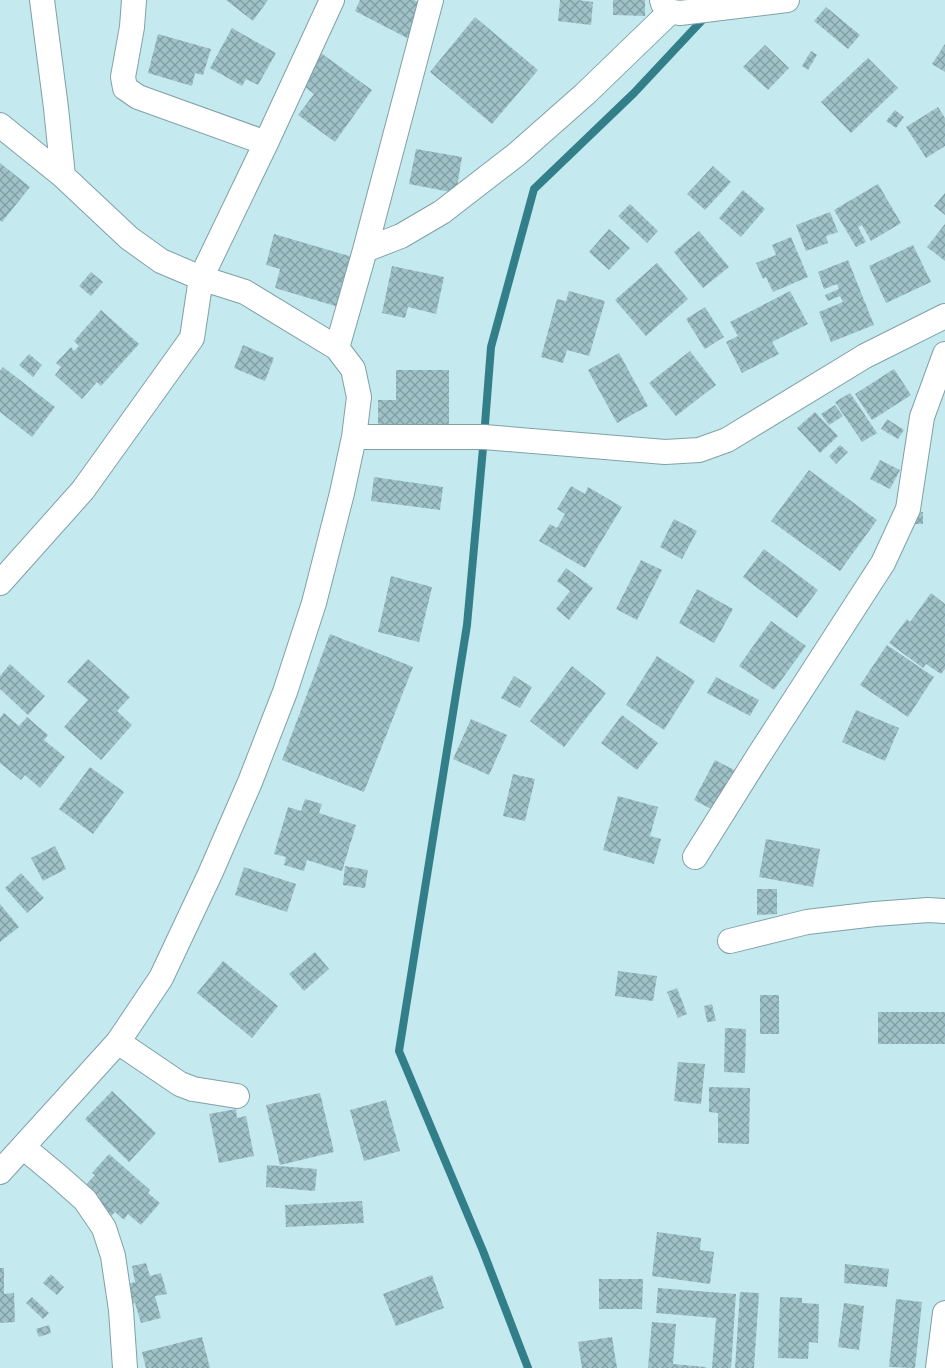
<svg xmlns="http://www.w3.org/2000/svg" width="945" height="1368" font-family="'Source Serif 4',serif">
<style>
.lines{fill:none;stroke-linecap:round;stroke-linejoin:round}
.stream{stroke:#337f89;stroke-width:8}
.building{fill:url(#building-cross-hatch)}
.minor-casing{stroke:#7fa1a6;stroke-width:26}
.minor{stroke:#fff;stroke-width:24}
</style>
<defs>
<pattern id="building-cross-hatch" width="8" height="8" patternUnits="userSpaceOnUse" patternTransform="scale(1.25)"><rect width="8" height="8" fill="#9ec2c7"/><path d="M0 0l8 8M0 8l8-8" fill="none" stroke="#809ea2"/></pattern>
</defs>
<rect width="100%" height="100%" fill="#c4e9ee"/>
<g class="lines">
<!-- stream -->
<path class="stream" d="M 528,1368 L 483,1251 L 399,1051 L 467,625 L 484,437 L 491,347 L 534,189 L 634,93 L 707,15"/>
</g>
<!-- building -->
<path class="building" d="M 226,0 L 268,0 L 253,21 Z
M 360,0 L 414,0 L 424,5 L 407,38 L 355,11 Z
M 560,0 L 578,0 L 593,2 L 591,25 L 558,21 Z
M 613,0 L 645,0 L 645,16 L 613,15 Z
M 826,7 L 860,35 L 848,49 L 814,21 Z
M 475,17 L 538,70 L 492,124 L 430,72 Z
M 232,28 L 276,53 L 258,85 L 246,79 L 242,86 L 210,68 Z
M 158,34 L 211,49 L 203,75 L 195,73 L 192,86 L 148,73 Z
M 945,44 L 945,72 L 932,64 Z
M 765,45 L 789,68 L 768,90 L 743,67 Z
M 811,51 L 817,55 L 808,70 L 802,66 Z
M 321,53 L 372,90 L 335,142 L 298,115 L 314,94 L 300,83 Z
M 868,58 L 898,88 L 851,133 L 821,102 Z
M 938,107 L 945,118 L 945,146 L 926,158 L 906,127 Z
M 895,110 L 904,117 L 896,128 L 886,121 Z
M 416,149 L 462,157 L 456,193 L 409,184 Z
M 0,163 L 30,187 L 2,222 L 0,220 Z
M 713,166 L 731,182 L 705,210 L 687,194 Z
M 878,184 L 901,223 L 871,241 L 862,225 L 858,227 L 866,242 L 856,247 L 834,210 Z
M 743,190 L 765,209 L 741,237 L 719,218 Z
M 945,193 L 945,215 L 934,206 Z
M 630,204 L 658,231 L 647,243 L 618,216 Z
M 830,212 L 838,232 L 826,236 L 828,243 L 806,251 L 796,225 Z
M 945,224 L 945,261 L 927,247 Z
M 609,229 L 630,248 L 609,270 L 589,252 Z
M 699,231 L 729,267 L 703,288 L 674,252 Z
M 274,234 L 356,258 L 342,308 L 275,288 L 280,269 L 266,265 Z
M 791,237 L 808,277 L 773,292 L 766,277 L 763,279 L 756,263 L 776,255 L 772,245 Z
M 913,245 L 931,282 L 886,303 L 869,266 Z
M 848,260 L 874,325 L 831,342 L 819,312 L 843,302 L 840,296 L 828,301 L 825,295 L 839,289 L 837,284 L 824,289 L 818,272 Z
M 657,263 L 688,299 L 646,336 L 615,300 Z
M 392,266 L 444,277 L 436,314 L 408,307 L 405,318 L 382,313 Z
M 91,272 L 103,282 L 91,296 L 79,286 Z
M 569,291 L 605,301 L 589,356 L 567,350 L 563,363 L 541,357 L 557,299 L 566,301 Z
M 790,291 L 808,324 L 772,342 L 779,354 L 742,373 L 726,342 L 738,336 L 730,322 Z
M 705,307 L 724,337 L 705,349 L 686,319 Z
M 101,310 L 139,344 L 101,386 L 97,382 L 82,399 L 55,375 L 61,367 L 56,363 L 71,347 L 74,351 L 79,346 L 74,341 Z
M 243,345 L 274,358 L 265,381 L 234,368 Z
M 690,351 L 716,385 L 676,416 L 649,383 Z
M 619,353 L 648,406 L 617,423 L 588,370 Z
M 29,354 L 42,365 L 33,377 L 19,365 Z
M 3,367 L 55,407 L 32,437 L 0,412 L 0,371 Z
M 894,369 L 911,395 L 872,420 L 855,394 Z
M 396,370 L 449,370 L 449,431 L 378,431 L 378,400 L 396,400 Z
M 850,393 L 877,433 L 862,442 L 835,402 Z
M 835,405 L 843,416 L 829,425 L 821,414 Z
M 815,412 L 838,436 L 820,453 L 797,428 Z
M 887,419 L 904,430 L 898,439 L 881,429 Z
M 840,445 L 848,452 L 836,464 L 829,456 Z
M 880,460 L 900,470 L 890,489 L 870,479 Z
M 809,470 L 877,520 L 840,571 L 771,521 Z
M 374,477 L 443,487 L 440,510 L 371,501 Z
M 571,486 L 585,494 L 588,487 L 622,507 L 585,568 L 539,541 L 550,524 L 557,528 L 565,514 L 557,509 Z
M 913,512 L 923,512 L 923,524 L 913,524 Z
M 674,519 L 697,531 L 682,559 L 660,547 Z
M 764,549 L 818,590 L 797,618 L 743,577 Z
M 641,560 L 662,570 L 637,620 L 616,609 Z
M 566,568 L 593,588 L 569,620 L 556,609 L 570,591 L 557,581 Z
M 391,576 L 432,587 L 419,642 L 378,632 Z
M 697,589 L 733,609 L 714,643 L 679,623 Z
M 931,593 L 945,604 L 945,669 L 941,674 L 926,664 L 923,668 L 889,643 L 907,619 L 910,622 Z
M 771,621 L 806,646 L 774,690 L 739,666 Z
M 330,634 L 413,667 L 364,792 L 282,760 Z
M 887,645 L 934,677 L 908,717 L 860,685 Z
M 657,656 L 695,681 L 664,730 L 626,705 Z
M 88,659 L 130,697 L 117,711 L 132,725 L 101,760 L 64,727 L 88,700 L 67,682 Z
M 10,664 L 45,696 L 28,715 L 0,689 L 0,676 Z
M 572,666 L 606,693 L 564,747 L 530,721 Z
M 514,676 L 532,687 L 520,708 L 501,698 Z
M 716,677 L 759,700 L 750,716 L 707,693 Z
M 856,710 L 899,728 L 885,761 L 842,742 Z
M 4,713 L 19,726 L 27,717 L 48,735 L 44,740 L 65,757 L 40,788 L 25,775 L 21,780 L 0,763 L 0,718 Z
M 622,715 L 658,743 L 637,770 L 601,743 Z
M 471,719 L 507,735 L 489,775 L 453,759 Z
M 715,760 L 738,772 L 717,812 L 694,800 Z
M 90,767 L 124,792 L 93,834 L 59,809 Z
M 513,774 L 535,779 L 525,821 L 503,816 Z
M 618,796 L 658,807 L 650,836 L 661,839 L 654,864 L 603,850 Z
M 305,799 L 322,804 L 319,813 L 356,825 L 342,871 L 307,860 L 304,871 L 284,865 L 286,857 L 274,854 L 288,807 L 301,811 Z
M 766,839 L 820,849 L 813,887 L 759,877 Z
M 55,846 L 66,869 L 43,881 L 31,858 Z
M 345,866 L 368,870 L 365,888 L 343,885 Z
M 244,867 L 296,884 L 287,912 L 235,895 Z
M 21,873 L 44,898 L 27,913 L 5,888 Z
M 757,889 L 777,889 L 777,914 L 757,915 Z
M 0,904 L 19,927 L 0,942 Z
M 315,952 L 329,969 L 304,991 L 289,974 Z
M 223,961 L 278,1006 L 252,1038 L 197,993 Z
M 618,971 L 657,976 L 653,1001 L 615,996 Z
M 677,988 L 687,1014 L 678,1018 L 667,992 Z
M 760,995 L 779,995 L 779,1034 L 760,1034 Z
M 712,1004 L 716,1021 L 707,1022 L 704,1006 Z
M 878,1012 L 945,1012 L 945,1044 L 878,1044 Z
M 725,1028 L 746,1029 L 745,1073 L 724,1072 Z
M 678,1062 L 705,1064 L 701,1104 L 674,1101 Z
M 709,1087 L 750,1088 L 749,1144 L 718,1143 L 718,1113 L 709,1112 Z
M 112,1091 L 156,1133 L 129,1162 L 85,1119 Z
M 320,1093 L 334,1152 L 280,1165 L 266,1105 Z
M 386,1100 L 400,1151 L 364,1161 L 350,1110 Z
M 236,1109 L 237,1118 L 246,1116 L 254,1156 L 219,1163 L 209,1114 Z
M 109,1154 L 150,1190 L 148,1193 L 160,1203 L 141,1225 L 128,1214 L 124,1220 L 115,1212 L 109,1218 L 85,1186 L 95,1175 L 92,1173 Z
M 267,1165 L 317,1169 L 315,1191 L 266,1187 Z
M 362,1201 L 364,1223 L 286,1227 L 285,1205 Z
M 657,1232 L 701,1238 L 700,1250 L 714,1252 L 710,1284 L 652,1276 Z
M 146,1263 L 150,1276 L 161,1273 L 167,1294 L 155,1296 L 161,1318 L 141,1323 L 135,1303 L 130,1304 L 125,1285 L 135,1282 L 132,1266 Z
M 845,1264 L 889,1269 L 887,1287 L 844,1283 Z
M 0,1268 L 4,1268 L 4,1294 L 14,1293 L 15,1322 L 0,1323 Z
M 51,1274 L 64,1287 L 57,1295 L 43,1283 Z
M 432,1275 L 444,1308 L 396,1326 L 383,1294 Z
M 599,1279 L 643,1279 L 642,1309 L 599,1309 Z
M 658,1288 L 736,1294 L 731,1368 L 712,1368 L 716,1318 L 656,1313 Z
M 740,1292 L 759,1293 L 754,1368 L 735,1368 Z
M 32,1297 L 49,1313 L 43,1319 L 26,1303 Z
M 780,1297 L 802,1298 L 802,1303 L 819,1304 L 818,1343 L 809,1342 L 808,1359 L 778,1358 Z
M 896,1299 L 922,1302 L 915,1368 L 889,1367 Z
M 844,1303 L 864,1306 L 859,1350 L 838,1347 Z
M 652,1322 L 676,1324 L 673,1364 L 706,1367 L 706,1368 L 648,1368 Z
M 49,1325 L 51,1333 L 39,1337 L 36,1329 Z
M 202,1337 L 210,1368 L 146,1368 L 142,1352 Z
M 612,1337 L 617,1368 L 582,1368 L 578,1342 Z"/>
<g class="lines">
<defs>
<path id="minor" d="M 42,0 L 56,108 L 63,176
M 134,0 L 132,27 L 123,77 L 125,88 L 138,97 L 266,143
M 662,0 C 664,11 671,12 680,13 L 787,0
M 0,125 L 63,176 L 129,238 L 161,261 L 201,278 L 245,292 L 337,348 L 353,369 L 359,397 L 354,437 L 342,493 L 314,603 L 285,692 L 250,782 L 210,874 L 161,978 L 118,1042 L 0,1172
M 365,250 L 401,236 L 442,212 L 517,154 L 585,94 L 670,12
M 337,348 L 365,250 L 431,0
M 354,437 L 484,437 L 665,452 L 699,450 L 727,440 L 865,356 L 945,316
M 0,583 L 83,490 L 192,338 L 201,278 L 266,143 L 332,0
M 695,857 L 759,755 L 883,563 L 908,509 L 922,417 L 945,354
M 730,941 L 807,922 L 875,914 L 928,910 L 945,911
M 118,1042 L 180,1084 L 193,1089 L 237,1096
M 23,1147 L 58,1176 L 85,1200 L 104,1228 L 113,1256 L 121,1310 L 125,1368
M 938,1368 L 945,1313"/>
</defs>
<!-- minor casing -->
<use href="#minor" class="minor-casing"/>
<!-- minor -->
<use href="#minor" class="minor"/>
</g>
</svg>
